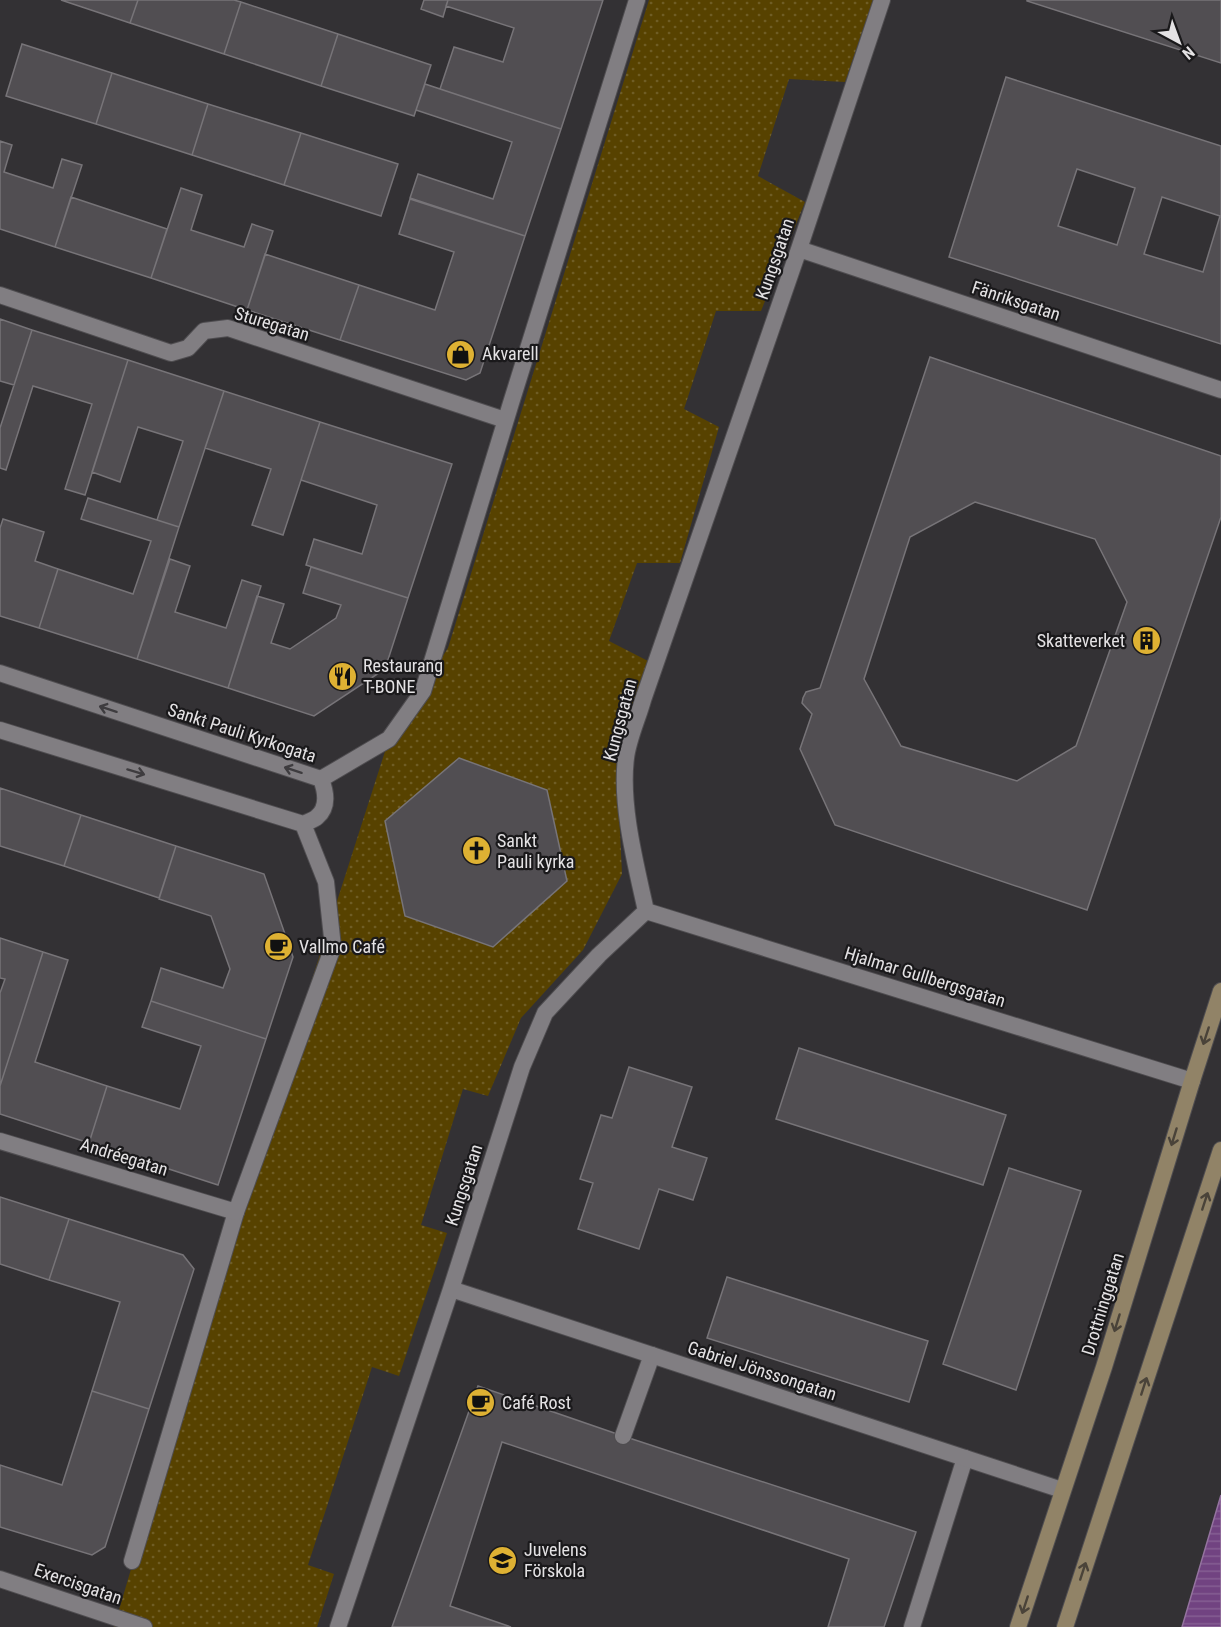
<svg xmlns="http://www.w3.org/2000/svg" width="1221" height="1627" font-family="'Roboto Condensed',sans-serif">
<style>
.park{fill:url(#park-dots)}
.water{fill:url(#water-rules);stroke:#94739f;stroke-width:1.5}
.building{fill:#514e52;stroke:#777478;stroke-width:1.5;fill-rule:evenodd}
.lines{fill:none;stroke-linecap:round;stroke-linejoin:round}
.service-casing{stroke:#4f4d50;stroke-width:18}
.pedestrian-casing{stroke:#4f4d50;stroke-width:18}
.minor-casing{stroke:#4f4d50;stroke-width:18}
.tertiary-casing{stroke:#4f4d50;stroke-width:18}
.secondary-casing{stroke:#4f4d50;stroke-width:18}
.service{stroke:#817e82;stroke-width:16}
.pedestrian{stroke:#817e82;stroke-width:16}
.minor{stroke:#817e82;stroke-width:16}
.tertiary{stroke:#817e82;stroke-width:16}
.secondary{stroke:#918367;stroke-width:16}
.oneway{stroke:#3e3c3f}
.oneway2{stroke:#4a4339}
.labels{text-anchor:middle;stroke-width:4.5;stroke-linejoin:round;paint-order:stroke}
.street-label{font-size:18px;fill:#e4e2e4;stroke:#1a191b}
.poi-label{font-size:18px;fill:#e4e2e4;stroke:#1a191b;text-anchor:start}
</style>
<defs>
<pattern id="park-dots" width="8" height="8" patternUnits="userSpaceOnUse" patternTransform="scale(1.5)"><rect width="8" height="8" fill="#574200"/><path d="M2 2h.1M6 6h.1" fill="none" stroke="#6f5d25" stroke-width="1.8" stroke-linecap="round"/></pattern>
<pattern id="water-rules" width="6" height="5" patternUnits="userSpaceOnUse" patternTransform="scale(1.5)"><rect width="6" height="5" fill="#714381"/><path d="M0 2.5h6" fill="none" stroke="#855e93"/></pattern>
</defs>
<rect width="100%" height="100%" fill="#333134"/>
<!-- park -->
<path class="park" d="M 649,0 L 873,0 L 845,82 L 789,79 L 758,176 L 805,202 L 761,311 L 716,311 L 684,409 L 719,427 L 680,563 L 637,563 L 609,641 L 648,661 L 616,750 L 622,874 L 583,950 L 521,1018 L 488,1096 L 463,1089 L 421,1225 L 447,1233 L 399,1376 L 372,1367 L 308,1565 L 334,1574 L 317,1627 L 114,1627 L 220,1266 L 389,739 L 448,648 Z"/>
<!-- water -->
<path class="water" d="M 1221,1495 L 1221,1627 L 1182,1627 Z"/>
<!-- building -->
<path class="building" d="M 61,0 L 138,0 L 130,23 Z
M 138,0 L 234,0 L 241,2 L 224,54 L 130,23 Z
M 424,0 L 448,0 L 443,17 L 421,9 Z
M 448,0 L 603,0 L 561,129 L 440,89 L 454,47 L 503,62 L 514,28 L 446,6 Z
M 1027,0 L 1221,0 L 1221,63 L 1027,1 Z
M 241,2 L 338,34 L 321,86 L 224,54 Z
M 338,34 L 431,65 L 414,116 L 321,86 Z
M 22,44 L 112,73 L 96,124 L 6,96 Z
M 112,73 L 208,104 L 192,155 L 96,124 Z
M 1006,77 L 1221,146 L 1221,344 L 949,257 ZM 1077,169 L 1135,188 L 1117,245 L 1058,226 ZM 1162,197 L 1220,216 L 1203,272 L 1144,254 Z
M 425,84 L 561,129 L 525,236 L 410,198 L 418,174 L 493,199 L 512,142 L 416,110 Z
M 208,104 L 301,133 L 284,185 L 192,155 Z
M 301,133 L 398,164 L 381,216 L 284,185 Z
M 0,141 L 12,145 L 4,172 L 53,188 L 62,159 L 82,165 L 55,247 L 0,229 Z
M 181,188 L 202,195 L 191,230 L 244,247 L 252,224 L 273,231 L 247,310 L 151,278 Z
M 71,197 L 167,229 L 151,278 L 55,247 Z
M 410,199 L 525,236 L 480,373 L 466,380 L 340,340 L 359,285 L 435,310 L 454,252 L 399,234 Z
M 265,254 L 359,285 L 340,340 L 247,310 Z
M 0,319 L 32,330 L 14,385 L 0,381 Z
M 32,330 L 128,360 L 85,495 L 65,489 L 92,404 L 33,386 L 6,470 L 0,468 L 0,428 Z
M 930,357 L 1221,456 L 1221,517 L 1087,910 L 835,825 L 800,749 L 812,714 L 802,703 L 803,698 L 806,692 L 820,688 ZM 975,502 L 1095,539 L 1127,602 L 1076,746 L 1017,781 L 901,746 L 864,679 L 910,537 Z
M 128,360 L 224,391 L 179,527 L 157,520 L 183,441 L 138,427 L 120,482 L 92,472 Z
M 224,391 L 320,422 L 283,535 L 252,525 L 271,469 L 205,448 Z
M 320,422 L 452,464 L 408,598 L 306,565 L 314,539 L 362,554 L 377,505 L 301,480 Z
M 88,498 L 179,527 L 137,659 L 39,628 L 58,569 L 133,594 L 151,541 L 81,519 Z
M 3,519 L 44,532 L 35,561 L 58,569 L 39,628 L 0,616 L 0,528 Z
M 170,559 L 190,566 L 175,612 L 226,628 L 242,580 L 261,586 L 228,688 L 137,659 Z
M 311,567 L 408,598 L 385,669 L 314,716 L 228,688 L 257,596 L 284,604 L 271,643 L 290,649 L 336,618 L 341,605 L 303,593 Z
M 459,758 L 547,790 L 567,881 L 493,947 L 405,916 L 385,821 Z
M 0,788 L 81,815 L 64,866 L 0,846 Z
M 81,815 L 176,846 L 159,898 L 64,866 Z
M 176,846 L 264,874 L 293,957 L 266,1039 L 151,1001 L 161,968 L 223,988 L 230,969 L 211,916 L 159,899 Z
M 0,938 L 43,952 L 0,1086 L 0,993 L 5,979 L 0,978 Z
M 43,952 L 68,960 L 35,1062 L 107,1086 L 89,1143 L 0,1114 L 0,1086 Z
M 151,1001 L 266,1039 L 218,1185 L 89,1143 L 107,1086 L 180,1109 L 201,1046 L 142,1027 Z
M 799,1048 L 1006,1115 L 983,1185 L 776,1119 Z
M 629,1067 L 692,1087 L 672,1147 L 707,1158 L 693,1200 L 659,1189 L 639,1249 L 578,1229 L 593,1183 L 580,1179 L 601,1115 L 612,1118 Z
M 1009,1168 L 1081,1191 L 1016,1390 L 943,1364 Z
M 0,1197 L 69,1219 L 49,1280 L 0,1264 Z
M 69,1219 L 183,1255 L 194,1269 L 149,1409 L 92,1391 L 120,1302 L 49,1280 Z
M 727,1277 L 928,1341 L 909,1402 L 707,1338 Z
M 478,1386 L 623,1436 L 916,1532 L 884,1627 L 828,1627 L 849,1559 L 502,1442 L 450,1606 L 511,1627 L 392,1627 Z
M 92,1391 L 149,1409 L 105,1547 L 92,1555 L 0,1527 L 0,1465 L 62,1485 Z"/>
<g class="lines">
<defs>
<path id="service" d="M 623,1436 L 652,1355
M 912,1627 L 965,1458"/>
<path id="pedestrian" d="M 132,1561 L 236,1212"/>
<path id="minor" d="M 799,249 L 1221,390
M 0,295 L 171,353 L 188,348 L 204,331 L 228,328 L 505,420
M 0,673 L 321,779 C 326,792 329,807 317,817 C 314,820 307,822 303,824 L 0,730
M 321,779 L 389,739 L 423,691 L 511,403 L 637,0
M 646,911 L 1192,1081
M 0,1141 L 236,1212 L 333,947 L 326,882 L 303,824
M 451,1289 L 1062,1490
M 338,1627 L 451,1289 L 522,1067 L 545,1013 L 599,955 L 646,911 C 636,865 620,805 626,758 C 628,740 638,718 643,700 L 799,249 L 882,0"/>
<path id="tertiary" d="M 0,1579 L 144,1627"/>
<path id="secondary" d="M 1018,1627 L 1104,1367 L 1192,1081 L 1221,991
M 1065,1627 L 1221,1150"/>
</defs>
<!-- service casing -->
<use href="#service" class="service-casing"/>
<!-- pedestrian casing -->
<use href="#pedestrian" class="pedestrian-casing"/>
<!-- minor casing -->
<use href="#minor" class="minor-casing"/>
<!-- tertiary casing -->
<use href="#tertiary" class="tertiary-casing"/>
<!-- secondary casing -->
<use href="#secondary" class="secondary-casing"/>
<!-- service -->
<use href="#service" class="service"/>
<!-- pedestrian -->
<use href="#pedestrian" class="pedestrian"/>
<!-- minor -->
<use href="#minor" class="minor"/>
<!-- tertiary -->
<use href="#tertiary" class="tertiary"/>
<!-- secondary -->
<use href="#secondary" class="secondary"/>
</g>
<!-- one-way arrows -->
<defs><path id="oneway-shaft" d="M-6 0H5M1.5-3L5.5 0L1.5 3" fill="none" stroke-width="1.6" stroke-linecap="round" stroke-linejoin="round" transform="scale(1.5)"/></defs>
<g class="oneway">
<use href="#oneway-shaft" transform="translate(108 709) rotate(-162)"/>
<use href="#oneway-shaft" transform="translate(293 770) rotate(-162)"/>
<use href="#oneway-shaft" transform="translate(136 772) rotate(17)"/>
</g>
<g class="oneway2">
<use href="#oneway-shaft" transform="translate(1206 1036) rotate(108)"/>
<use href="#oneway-shaft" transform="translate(1174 1137) rotate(107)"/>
<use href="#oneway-shaft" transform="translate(1205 1201) rotate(-72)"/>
<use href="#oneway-shaft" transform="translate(1117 1323) rotate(107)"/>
<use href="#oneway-shaft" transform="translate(1144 1386) rotate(-72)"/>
<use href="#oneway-shaft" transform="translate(1083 1571) rotate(-72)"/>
<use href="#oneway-shaft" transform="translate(1025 1605) rotate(108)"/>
</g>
<!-- icons -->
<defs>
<symbol id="shop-disc" viewBox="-11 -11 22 22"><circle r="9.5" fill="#deb133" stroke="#1a191b"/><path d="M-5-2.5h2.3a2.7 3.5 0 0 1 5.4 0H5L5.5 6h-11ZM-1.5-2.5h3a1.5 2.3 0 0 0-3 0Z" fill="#111"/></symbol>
<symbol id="building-disc" viewBox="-11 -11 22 22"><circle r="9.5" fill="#deb133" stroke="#1a191b"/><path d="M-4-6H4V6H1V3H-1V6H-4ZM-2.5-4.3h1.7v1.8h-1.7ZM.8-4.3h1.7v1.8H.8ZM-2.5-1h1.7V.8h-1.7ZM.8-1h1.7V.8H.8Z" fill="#111"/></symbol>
<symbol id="restaurant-disc" viewBox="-11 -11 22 22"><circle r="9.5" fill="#deb133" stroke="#1a191b"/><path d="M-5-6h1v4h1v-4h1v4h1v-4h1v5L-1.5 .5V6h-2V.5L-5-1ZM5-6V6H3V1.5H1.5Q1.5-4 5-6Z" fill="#111"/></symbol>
<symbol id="church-disc" viewBox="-11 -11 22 22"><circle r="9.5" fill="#deb133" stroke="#1a191b"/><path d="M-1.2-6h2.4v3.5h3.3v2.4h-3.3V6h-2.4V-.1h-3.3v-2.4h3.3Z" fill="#111"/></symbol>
<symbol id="cafe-disc" viewBox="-11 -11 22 22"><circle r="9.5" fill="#deb133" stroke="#1a191b"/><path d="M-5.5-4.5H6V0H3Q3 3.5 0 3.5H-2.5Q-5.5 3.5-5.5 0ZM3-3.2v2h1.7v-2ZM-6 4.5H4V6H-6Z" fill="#111"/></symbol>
<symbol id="school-disc" viewBox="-11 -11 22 22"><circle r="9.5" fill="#deb133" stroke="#1a191b"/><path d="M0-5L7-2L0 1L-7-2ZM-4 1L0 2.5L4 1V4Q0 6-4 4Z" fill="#111"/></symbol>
</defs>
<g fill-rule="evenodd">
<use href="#shop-disc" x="444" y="338" width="33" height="33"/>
<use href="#building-disc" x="1130" y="624" width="33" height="33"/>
<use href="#restaurant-disc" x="326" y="660" width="33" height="33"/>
<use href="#church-disc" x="460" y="834" width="33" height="33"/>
<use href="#cafe-disc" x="262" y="930" width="33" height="33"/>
<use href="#cafe-disc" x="464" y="1386" width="33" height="33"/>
<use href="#school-disc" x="486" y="1544" width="33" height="33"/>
</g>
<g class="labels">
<!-- street labels -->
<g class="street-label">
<text transform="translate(775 259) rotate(-71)" y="6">Kungsgatan</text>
<text transform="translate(1016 301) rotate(18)" y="6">Fänriksgatan</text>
<text transform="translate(272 324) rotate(17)" y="6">Sturegatan</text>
<text transform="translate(620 720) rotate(-75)" y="6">Kungsgatan</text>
<text transform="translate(242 733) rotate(18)" y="6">Sankt Pauli Kyrkogata</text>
<text transform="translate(925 977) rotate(17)" y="6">Hjalmar Gullbergsgatan</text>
<text transform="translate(124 1157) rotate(17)" y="6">Andréegatan</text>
<text transform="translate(464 1185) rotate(-72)" y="6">Kungsgatan</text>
<text transform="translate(1103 1304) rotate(-73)" y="6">Drottninggatan</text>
<text transform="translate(762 1371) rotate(18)" y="6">Gabriel Jönssongatan</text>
<text transform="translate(78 1584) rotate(19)" y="6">Exercisgatan</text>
</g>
<!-- poi labels -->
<g class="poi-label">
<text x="482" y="360">Akvarell</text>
<text x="1125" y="647" text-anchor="end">Skatteverket</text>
<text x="363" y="672">Restaurang<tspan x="363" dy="21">T-BONE</tspan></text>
<text x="497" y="847">Sankt<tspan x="497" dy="21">Pauli kyrka</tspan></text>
<text x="299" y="953">Vallmo Café</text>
<text x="502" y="1409">Café Rost</text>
<text x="524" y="1556">Juvelens<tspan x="524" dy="21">Förskola</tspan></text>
</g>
</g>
<!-- north arrow -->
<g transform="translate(1179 42) rotate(139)" stroke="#1a191b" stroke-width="4.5" paint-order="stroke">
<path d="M0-4.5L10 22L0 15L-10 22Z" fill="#e4e2e4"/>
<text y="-9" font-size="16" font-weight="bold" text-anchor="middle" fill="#e4e2e4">N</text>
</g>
</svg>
